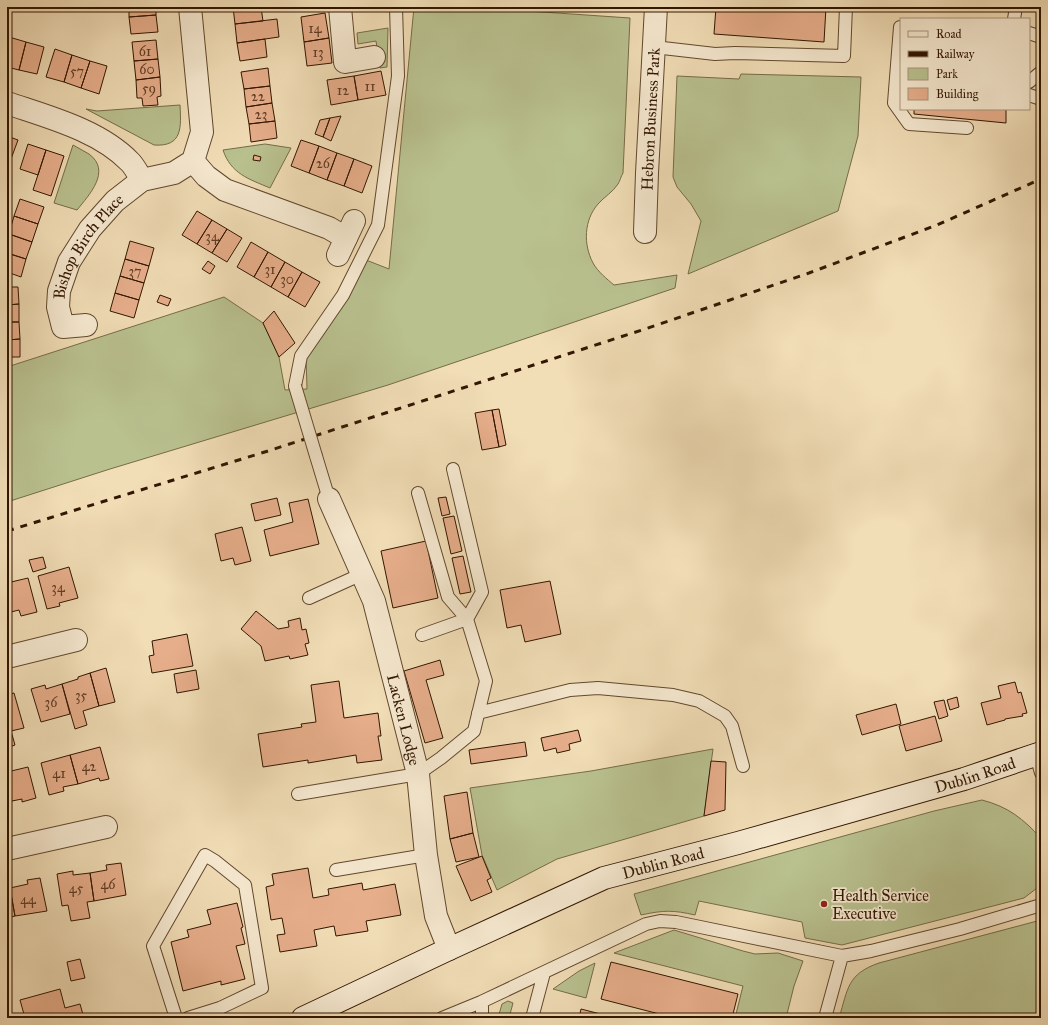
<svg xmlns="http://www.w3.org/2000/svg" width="1048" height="1025" font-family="'IM FELL Great Primer',serif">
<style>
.green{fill:#b9c18f;stroke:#766c48}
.building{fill:#e7ae8b;stroke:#321600}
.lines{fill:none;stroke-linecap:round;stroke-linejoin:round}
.lane-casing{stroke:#62482e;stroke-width:14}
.street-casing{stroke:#62482e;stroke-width:24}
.secondary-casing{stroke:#321600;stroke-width:24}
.lane{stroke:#f6e9d0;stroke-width:12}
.street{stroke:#f6e9d0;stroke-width:22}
.secondary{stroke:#f6e9d0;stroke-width:22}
.rail{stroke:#321600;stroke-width:3;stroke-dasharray:7 7;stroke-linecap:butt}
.lane-bridge-casing{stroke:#62482e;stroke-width:14;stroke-linecap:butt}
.lane-bridge{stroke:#f6e9d0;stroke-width:12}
.poi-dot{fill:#8f2418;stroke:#f6e9d0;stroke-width:1.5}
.labels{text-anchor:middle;stroke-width:3.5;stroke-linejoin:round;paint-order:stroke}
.number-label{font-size:14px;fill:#5f3c23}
.street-label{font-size:16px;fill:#321600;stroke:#f6e9d0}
.poi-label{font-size:16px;fill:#321600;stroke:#f6e9d0;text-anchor:start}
</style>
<rect width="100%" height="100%" fill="#f1ddb6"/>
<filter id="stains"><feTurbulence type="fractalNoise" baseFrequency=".005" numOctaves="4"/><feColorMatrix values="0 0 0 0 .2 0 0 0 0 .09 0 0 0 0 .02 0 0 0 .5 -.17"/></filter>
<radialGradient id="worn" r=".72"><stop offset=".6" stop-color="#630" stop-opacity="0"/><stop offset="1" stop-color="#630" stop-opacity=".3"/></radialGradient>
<!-- green -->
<path class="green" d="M 414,7 L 469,7 L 630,18 L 623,173 C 621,176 620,181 618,184 C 613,192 604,197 598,204 C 584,220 583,244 593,263 C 598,272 607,279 614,285 L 677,275 L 675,288 L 388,385 L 110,469 L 7,502 L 7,367 L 224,297 L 263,323 L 279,357 L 285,390 L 307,389 L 306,356 L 366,260 L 389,269 Z
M 388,28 L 387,67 L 380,68 L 376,41 L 358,44 L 357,33 Z
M 741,74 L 861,77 L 858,136 L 838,211 L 688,274 L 701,221 L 691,204 L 677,187 L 673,177 L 677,76 L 739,79 Z
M 180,105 C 181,127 183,147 154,145 L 86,109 L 97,111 Z
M 265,144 L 291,148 L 270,188 C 249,179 231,174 223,150 Z
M 73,145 C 78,148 84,151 89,154 C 112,171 89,195 77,210 L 54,203 Z
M 713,749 L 704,816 L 557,859 L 497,890 L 482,855 L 470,788 L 591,771 Z
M 982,800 C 1009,807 1023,819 1041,838 L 1041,885 L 1024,898 L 842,945 L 805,938 L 802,922 L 699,901 L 695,915 C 673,910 664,910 641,915 L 634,894 L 934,811 Z
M 1041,920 L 1041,1018 L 839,1018 C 848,989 847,974 879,963 Z
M 674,930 L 743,951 L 755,954 L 778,953 L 803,961 L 794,986 L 786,1018 L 735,1018 L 743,986 L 614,953 Z
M 595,963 L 586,998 L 553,989 L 579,971 Z
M 508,1001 L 513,1003 L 509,1018 L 498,1018 L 502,1004 Z"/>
<!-- building -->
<path class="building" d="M 129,7 L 156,7 L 156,15 L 129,17 Z
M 233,7 L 261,7 L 263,21 L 235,24 Z
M 716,7 L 826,7 L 824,42 L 714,34 Z
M 325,13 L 329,38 L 304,42 L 301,17 Z
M 156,15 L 158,32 L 131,34 L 129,17 Z
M 277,19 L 279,37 L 237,43 L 235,24 Z
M 9,37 L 26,42 L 19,70 L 7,67 L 7,43 Z
M 329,38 L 332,63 L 307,66 L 304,42 Z
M 265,39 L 267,57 L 240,61 L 237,43 Z
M 156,40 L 158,59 L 134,61 L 132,42 Z
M 26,42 L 44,47 L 37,74 L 19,70 Z
M 55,49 L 72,55 L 64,82 L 46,77 Z
M 72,55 L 90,61 L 81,88 L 64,82 Z
M 158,59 L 160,77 L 136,80 L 134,61 Z
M 90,61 L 107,66 L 99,94 L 81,88 Z
M 268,68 L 270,86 L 244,89 L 241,72 Z
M 381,71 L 386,95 L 358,100 L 354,76 Z
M 354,76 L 358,100 L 331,105 L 327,80 Z
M 160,77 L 161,96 L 157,97 L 158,105 L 143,106 L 142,98 L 137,98 L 136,80 Z
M 270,86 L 272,103 L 246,107 L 244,89 Z
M 272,103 L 275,121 L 249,124 L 246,107 Z
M 914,109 L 1006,109 L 1006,123 L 914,114 Z
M 341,116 L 331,141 L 323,137 L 330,118 Z
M 330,118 L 323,137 L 315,134 L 320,120 Z
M 275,121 L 277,138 L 251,142 L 249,124 Z
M 7,136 L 18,140 L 8,167 L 7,167 Z
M 301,140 L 319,146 L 309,173 L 291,166 Z
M 28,144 L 46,150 L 38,175 L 20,169 Z
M 319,146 L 337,153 L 327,180 L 309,173 Z
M 46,150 L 64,156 L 51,196 L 33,190 Z
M 337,153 L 354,159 L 344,186 L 327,180 Z
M 254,155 L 261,157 L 260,161 L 253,160 Z
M 354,159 L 372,166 L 362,193 L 344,186 Z
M 20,199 L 44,207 L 38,224 L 14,216 Z
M 197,211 L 212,220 L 197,244 L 182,235 Z
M 14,216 L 38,224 L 32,242 L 9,234 Z
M 212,220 L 227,229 L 212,253 L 197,244 Z
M 227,229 L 242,238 L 227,262 L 212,253 Z
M 9,234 L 32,242 L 26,259 L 7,253 L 7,238 Z
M 130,241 L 154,248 L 149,266 L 125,259 Z
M 251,242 L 268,252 L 254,277 L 237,267 Z
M 268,252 L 285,262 L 271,287 L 254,277 Z
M 7,253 L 26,259 L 21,277 L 7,272 Z
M 125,259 L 149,266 L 144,283 L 120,276 Z
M 208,261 L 215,266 L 210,274 L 202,269 Z
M 285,262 L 302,272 L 288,297 L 271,287 Z
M 302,272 L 320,282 L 305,307 L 288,297 Z
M 120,276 L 144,283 L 139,300 L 115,293 Z
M 7,287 L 18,287 L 19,304 L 7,305 Z
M 115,293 L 139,300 L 134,318 L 110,311 Z
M 160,295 L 171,299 L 168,306 L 157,302 Z
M 19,304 L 19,322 L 7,322 L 7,305 Z
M 274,311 L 295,343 L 279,357 L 263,323 Z
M 7,322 L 19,322 L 20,339 L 7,340 Z
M 20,339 L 20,357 L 7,357 L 7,340 Z
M 499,409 L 506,445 L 499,447 L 492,410 Z
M 492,410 L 499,447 L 482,450 L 475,413 Z
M 446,497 L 450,514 L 442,516 L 438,498 Z
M 277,498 L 281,515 L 255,521 L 251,504 Z
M 308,499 L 319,544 L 270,556 L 264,530 L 293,522 L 289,503 Z
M 454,516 L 462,551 L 451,554 L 443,518 Z
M 242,527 L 251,561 L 235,565 L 233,558 L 221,561 L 215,534 Z
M 426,541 L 438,598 L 393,608 L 381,551 Z
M 463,556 L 471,592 L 460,594 L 452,558 Z
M 43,557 L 46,568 L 33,572 L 29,560 Z
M 69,567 L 78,598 L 59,603 L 60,606 L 47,609 L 38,576 Z
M 28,578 L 37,612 L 21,616 L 19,610 L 7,613 L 7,583 Z
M 550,581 L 561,634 L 525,642 L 521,625 L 507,628 L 500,590 Z
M 256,611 L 278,629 L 289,627 L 288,621 L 300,618 L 302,630 L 306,629 L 309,643 L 305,644 L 308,655 L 290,659 L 289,656 L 265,661 L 261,646 L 241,629 Z
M 187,634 L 193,666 L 152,673 L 149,656 L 154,655 L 152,641 Z
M 440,660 L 444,675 L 426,680 L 443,738 L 425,743 L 404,671 Z
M 106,668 L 115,702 L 99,706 L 90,673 Z
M 196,670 L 199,689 L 177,693 L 174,674 Z
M 90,673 L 99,706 L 83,711 L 87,725 L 75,729 L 62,684 L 78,679 L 78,677 Z
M 339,681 L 344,718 L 378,713 L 381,736 L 378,736 L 382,760 L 357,763 L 356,755 L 308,763 L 308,760 L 263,767 L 258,734 L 302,727 L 301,724 L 316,722 L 311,685 Z
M 1015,682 L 1018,693 L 1021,692 L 1027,713 L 1022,714 L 1023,716 L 1005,719 L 1005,720 L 987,725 L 981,703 L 1001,698 L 998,686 Z
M 62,684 L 70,714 L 41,722 L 31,689 L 45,685 L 46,689 Z
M 14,693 L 24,728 L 11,731 L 15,745 L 7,748 L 7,695 Z
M 957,697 L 959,707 L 950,710 L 947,700 Z
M 944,700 L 948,716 L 939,719 L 934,702 Z
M 896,704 L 901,724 L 862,735 L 856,715 Z
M 935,716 L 942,741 L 906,751 L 899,726 Z
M 578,730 L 581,741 L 569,744 L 570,750 L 557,753 L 556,748 L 544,751 L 541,738 Z
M 525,742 L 527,756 L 471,764 L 469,750 Z
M 100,747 L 109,779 L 100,781 L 99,778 L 78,784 L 70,755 Z
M 70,755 L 78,784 L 63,787 L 64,791 L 49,795 L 41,763 Z
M 711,761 L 726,762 L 725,810 L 704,816 Z
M 28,767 L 36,798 L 22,802 L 22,799 L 7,802 L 7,772 Z
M 467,792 L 473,833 L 450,839 L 444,796 Z
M 473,833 L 479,857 L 456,862 L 450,839 Z
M 482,856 L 491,878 L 487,880 L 492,892 L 471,901 L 456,866 Z
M 121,863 L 126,895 L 94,901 L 90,873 L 107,870 L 106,865 Z
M 308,868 L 313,898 L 329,895 L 328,889 L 362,883 L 363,890 L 395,884 L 401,915 L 366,921 L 368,931 L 336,936 L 334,926 L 314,930 L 317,946 L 280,952 L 277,935 L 285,934 L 282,918 L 271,920 L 266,887 L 274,885 L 272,874 Z
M 73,871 L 73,875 L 90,873 L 94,901 L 87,902 L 90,918 L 71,921 L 68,905 L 62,906 L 57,874 Z
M 40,878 L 47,911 L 15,916 L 10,888 L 28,884 L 27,880 Z
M 7,888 L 10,888 L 15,916 L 7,918 Z
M 237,903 L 243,927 L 241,928 L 245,944 L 236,946 L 245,979 L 221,985 L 221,981 L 183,991 L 171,942 L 189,937 L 187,930 L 211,924 L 207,910 Z
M 80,959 L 85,978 L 71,981 L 67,962 Z
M 611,962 L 738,994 L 732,1018 L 675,1018 L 601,999 Z
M 60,989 L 65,1008 L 80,1004 L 84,1018 L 25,1018 L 20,1000 Z
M 581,1009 L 616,1018 L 579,1018 Z"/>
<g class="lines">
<defs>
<path id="lane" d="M 1014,19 L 1015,13
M 901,27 L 900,27 L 894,103 L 909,124 L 967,128
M 1029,33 L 1041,37
M 654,47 L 715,54 L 735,53 L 844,56 L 846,7
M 1029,82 L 1041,72
M 1029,95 L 1041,99
M 295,386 L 301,356 L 343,295 L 378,225 L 398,76 L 396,7
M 316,456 L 329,499
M 418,493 L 448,597 L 467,619 L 422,635
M 309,598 L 362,574
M 478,713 L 570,690 L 598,688 L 673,695 L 699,701 L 725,716 L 732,726 L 743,766
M 1036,755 L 1041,773
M 298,794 L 418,774 L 441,758 L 474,731 L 486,681 L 467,619 L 482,592 L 453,469
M 336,870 L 426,855
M 481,1002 L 482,1007 L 482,1018
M 176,1018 L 153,946 L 205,855 L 215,861 L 245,885 L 262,988 L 220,1008 L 188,1018
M 442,1018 L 481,1002 L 646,924 L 660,921 L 676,922 L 842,956 L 871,951 L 960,929 L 1041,905
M 532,1018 L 544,973
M 825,1018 L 842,956"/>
<g id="street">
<path d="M 340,7 L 345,62 L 374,57"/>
<path d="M 7,103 C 48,117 99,130 130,162 C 135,167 138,174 142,180"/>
<path d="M 193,161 L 206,176 L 225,190 L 329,228 L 346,238"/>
<path id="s1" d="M 645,232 L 647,173 L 656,7"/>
<path d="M 338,255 L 354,221"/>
<path id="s2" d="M 86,325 L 63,327 L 58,307 L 59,291 L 69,262 L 90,229 L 115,201 L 142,180 L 174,173 L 193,161 L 202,132 L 190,7"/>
<path id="s3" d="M 329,499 L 374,601 L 418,774 L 426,855 L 436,916 L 449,949"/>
<path d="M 7,657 L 76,640"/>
<path d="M 7,849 L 106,827"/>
</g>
<g id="secondary">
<path id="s4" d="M 303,1018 L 449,949 L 604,878 L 738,843 L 964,779 L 1041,753"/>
</g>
</defs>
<!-- lane casing -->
<use href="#lane" class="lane-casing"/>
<!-- street casing -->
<use href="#street" class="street-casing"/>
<!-- secondary casing -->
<use href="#secondary" class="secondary-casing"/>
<!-- lane -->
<use href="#lane" class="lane"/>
<!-- street -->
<use href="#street" class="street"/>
<!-- secondary -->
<use href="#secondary" class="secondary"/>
<!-- rail -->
<path class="rail" d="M 7,531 L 268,451 L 645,329 L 809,273 L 937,225 L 1041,179"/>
<defs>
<path id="lane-bridge" d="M 295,386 L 316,456"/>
</defs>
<!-- lane-bridge casing -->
<use href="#lane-bridge" class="lane-bridge-casing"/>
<!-- lane-bridge -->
<use href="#lane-bridge" class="lane-bridge"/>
</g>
<!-- markers -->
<circle class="poi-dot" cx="824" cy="904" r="4"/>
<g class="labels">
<!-- number labels -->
<g class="number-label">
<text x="315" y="33">14</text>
<text x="145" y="56">61</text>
<text x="318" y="57">13</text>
<text x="147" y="74">60</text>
<text x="77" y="76">57</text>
<text x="370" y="91">11</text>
<text x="149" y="93">59</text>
<text x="343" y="95">12</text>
<text x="258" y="101">22</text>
<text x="261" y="119">23</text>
<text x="323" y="168">26</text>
<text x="212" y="241">34</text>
<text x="270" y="274">31</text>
<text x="135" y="276">37</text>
<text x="287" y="284">30</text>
<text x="58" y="592">34</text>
<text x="81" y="700">35</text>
<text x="51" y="707">36</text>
<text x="89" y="771">42</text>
<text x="59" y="778">41</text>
<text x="108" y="889">46</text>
<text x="76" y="893">45</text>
<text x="28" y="904">44</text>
</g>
<!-- street labels -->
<g class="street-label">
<text dy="6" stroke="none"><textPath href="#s1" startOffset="113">Hebron Business Park</textPath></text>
<text dy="6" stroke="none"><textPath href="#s2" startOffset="113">Bishop Birch Place</textPath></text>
<text dy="6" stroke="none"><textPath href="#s3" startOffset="234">Lacken Lodge</textPath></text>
<text dy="6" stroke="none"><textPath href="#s4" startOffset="717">Dublin Road</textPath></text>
<text dy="6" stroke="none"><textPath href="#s4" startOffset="393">Dublin Road</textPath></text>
</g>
<!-- poi labels -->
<g class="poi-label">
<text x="832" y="901">Health Service<tspan x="832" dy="18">Executive</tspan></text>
</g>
</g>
<!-- margin -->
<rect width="1048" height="1025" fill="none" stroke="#f1ddb6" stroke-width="24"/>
<rect x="8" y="8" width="1032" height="1009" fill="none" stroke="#321600" stroke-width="2"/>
<rect x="12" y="12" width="1024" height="1001" fill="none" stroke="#321600"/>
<!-- legend -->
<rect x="900" y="18" width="130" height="92" fill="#f6e9d0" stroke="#a8957d"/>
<rect x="908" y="31" width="20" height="6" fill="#f6e9d0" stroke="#a8957d"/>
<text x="936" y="38" font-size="12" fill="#321600">Road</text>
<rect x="908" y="51" width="20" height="6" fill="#321600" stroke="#a8957d"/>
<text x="936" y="58" font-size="12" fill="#321600">Railway</text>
<rect x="908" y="68" width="20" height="12" fill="#b9c18f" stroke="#a8957d"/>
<text x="936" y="78" font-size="12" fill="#321600">Park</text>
<rect x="908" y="88" width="20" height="12" fill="#e7ae8b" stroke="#a8957d"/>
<text x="936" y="98" font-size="12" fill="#321600">Building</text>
<rect width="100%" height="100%" filter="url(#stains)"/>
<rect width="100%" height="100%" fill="url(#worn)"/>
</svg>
